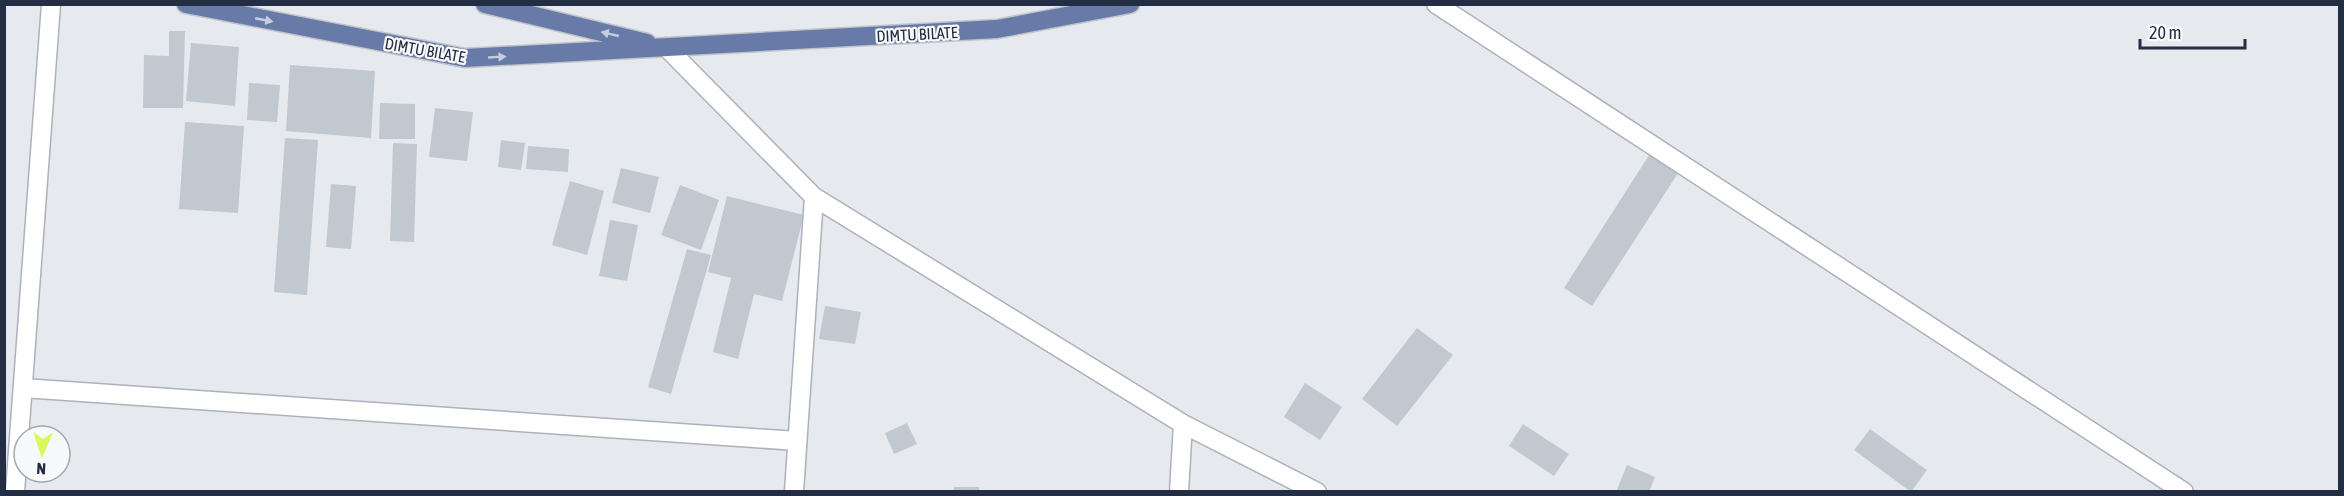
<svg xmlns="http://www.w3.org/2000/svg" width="2344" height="496" font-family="'Asap Condensed',sans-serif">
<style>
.building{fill:#c1c8d0}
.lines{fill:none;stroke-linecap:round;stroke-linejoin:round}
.minor-casing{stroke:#acb1bb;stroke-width:21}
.major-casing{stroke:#c1c4ca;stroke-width:21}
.minor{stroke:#fff;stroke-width:18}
.major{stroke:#687aa7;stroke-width:18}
.oneway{fill:#c5cdde}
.labels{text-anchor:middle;stroke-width:4.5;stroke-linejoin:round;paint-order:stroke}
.street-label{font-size:16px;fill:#232d43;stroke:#f7f9fb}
</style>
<rect width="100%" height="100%" fill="#e6eaef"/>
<!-- building -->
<path class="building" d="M 169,31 L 185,31 L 183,108 L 143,108 L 144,55 L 169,56 Z
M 191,43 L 239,47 L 235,106 L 186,101 Z
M 290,65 L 375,71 L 371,138 L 286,131 Z
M 249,83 L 280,85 L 277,122 L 247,120 Z
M 380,103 L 415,104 L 415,139 L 379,139 Z
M 435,108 L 473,112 L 467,161 L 429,157 Z
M 185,122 L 244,126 L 238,213 L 179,209 Z
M 285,138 L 318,140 L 307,295 L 274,292 Z
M 501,140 L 525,143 L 521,170 L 498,167 Z
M 393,143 L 417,144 L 414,242 L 390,241 Z
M 528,146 L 569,149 L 568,172 L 526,169 Z
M 1653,149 L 1682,167 L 1592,306 L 1564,288 Z
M 621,168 L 659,177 L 650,213 L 612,203 Z
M 570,181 L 604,191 L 587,255 L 552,245 Z
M 331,184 L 356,186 L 351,249 L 326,247 Z
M 680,185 L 719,200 L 701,250 L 661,235 Z
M 727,196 L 804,215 L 782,301 L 754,294 L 738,359 L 713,352 L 731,278 L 708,272 Z
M 610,220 L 638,225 L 627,281 L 599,276 Z
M 687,249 L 711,255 L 671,394 L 648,387 Z
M 825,306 L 861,312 L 855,344 L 819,339 Z
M 1417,328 L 1453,355 L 1397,426 L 1362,399 Z
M 1305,383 L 1342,407 L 1320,440 L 1284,417 Z
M 907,423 L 917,444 L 894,454 L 885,433 Z
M 1523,424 L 1569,454 L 1554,476 L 1509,446 Z
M 1870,429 L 1927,470 L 1911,492 L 1854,450 Z
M 1627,465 L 1655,477 L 1649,492 L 1616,492 Z
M 954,487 L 979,487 L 979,492 L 954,492 Z"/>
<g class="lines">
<defs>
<path id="minor" d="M 1436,4 L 2184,492
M 666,47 L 814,197 L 1183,424 L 1317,492
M 23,388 L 797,441
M 15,492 L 51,4
M 794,492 L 814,197
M 1179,492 L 1183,424"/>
<path id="major" d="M 186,4 L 465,58 L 997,29 L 1130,4
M 485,4 L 647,43"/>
</defs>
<!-- minor casing -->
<use href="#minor" class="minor-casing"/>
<!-- major casing -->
<use href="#major" class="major-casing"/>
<!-- minor -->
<use href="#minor" class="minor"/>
<!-- major -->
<use href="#major" class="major"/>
</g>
<!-- one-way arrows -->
<defs><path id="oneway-solid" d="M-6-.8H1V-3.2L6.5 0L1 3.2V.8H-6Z" transform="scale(1.5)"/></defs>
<g class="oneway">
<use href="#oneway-solid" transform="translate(264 20) rotate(11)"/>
<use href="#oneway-solid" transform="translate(610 34) rotate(-167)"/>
<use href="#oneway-solid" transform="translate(497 57) rotate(-3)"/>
</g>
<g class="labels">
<!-- street labels -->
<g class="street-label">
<text transform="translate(917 34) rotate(-3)" y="6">DIMTU BILATE</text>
<text transform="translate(425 50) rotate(10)" y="6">DIMTU BILATE</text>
</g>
</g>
<!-- border -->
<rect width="2344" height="496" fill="none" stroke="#232d43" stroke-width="12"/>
<!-- north arrow -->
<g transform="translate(42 454) rotate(183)"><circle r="28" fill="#f7f9fb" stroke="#a2a7b1" stroke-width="1.5"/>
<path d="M0-4.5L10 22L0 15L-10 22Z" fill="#d7f95a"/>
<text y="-9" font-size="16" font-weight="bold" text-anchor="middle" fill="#232d43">N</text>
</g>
<!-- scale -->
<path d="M2140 39v9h105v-9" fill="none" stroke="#232d43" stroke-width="3"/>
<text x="2149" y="39" font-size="18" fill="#232d43" stroke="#f7f9fb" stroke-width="4.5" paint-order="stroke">20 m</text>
</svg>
